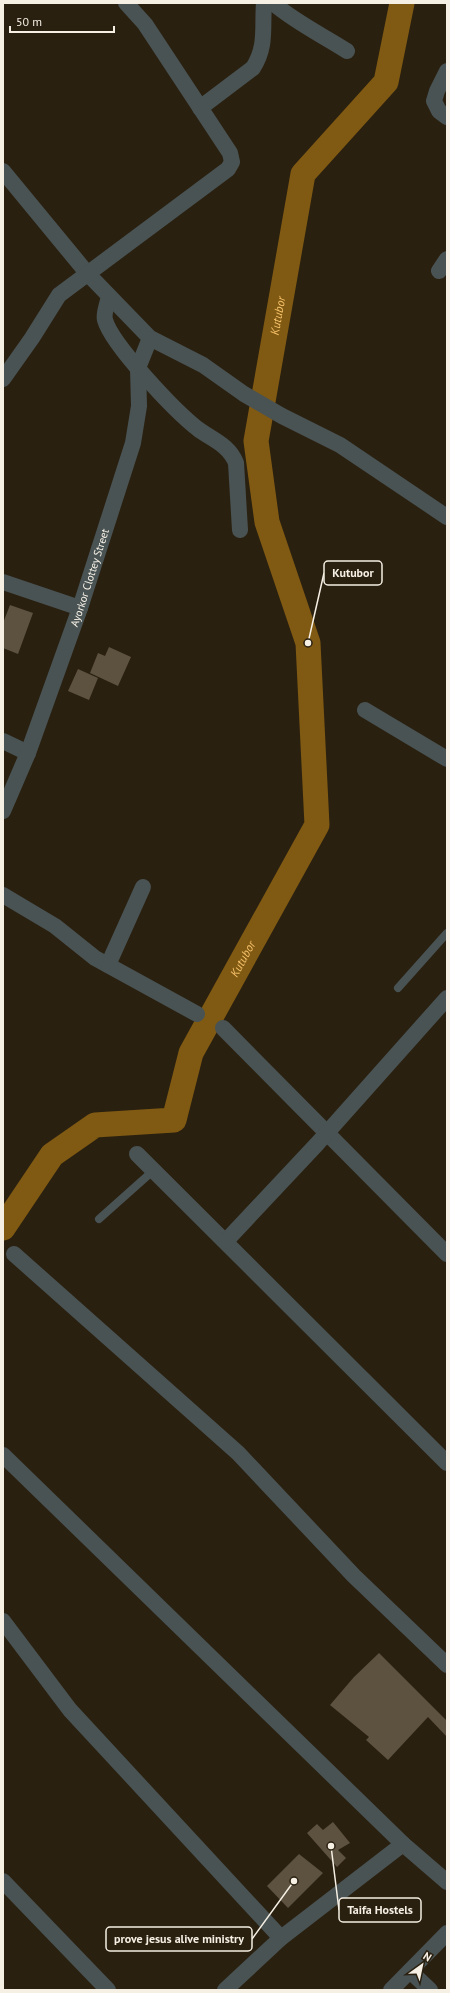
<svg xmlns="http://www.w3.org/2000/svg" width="450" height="1993" font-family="'PT Sans',sans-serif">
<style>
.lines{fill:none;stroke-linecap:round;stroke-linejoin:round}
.river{stroke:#805a12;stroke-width:25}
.building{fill:#5d5240}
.lane{stroke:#495354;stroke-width:8}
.street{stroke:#495354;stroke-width:16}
.labels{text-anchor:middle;stroke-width:3.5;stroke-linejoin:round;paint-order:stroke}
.street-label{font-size:11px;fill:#f5efe4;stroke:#2a2010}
.water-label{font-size:12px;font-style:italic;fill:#f8c36d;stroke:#2a2010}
.leader{fill:none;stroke:#f5efe4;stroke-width:1.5}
.callout-dot{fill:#f5efe4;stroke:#2a2010;stroke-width:1.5}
.callout{fill:#2a2010;stroke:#f5efe4;stroke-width:1.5}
.callout-label{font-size:12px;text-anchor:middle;font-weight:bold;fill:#f5efe4}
</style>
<rect width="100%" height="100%" fill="#2a2010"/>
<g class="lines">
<!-- river -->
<path class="river" id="s1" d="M 3,1228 L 52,1155 L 95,1125 L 174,1120 L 191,1053 L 317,825 L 308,643 L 267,522 L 256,441 L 303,174 L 386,82 L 402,3"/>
</g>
<!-- building -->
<path class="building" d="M 10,605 L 33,613 L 18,654 L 3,648 L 3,623 Z
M 109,647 L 131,657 L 118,686 L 90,673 L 98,653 L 105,656 Z
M 78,669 L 98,678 L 89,700 L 68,691 Z
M 379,1653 L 447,1721 L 447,1737 L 428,1717 L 388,1760 L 366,1740 L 369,1737 L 330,1705 L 354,1677 Z
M 333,1822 L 350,1843 L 338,1850 L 346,1858 L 337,1867 L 307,1833 L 317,1824 L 323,1830 Z
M 299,1854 L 323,1873 L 288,1908 L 267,1886 Z"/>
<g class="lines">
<!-- lane -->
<path class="lane" d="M 398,988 L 447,933
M 99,1219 L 154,1170"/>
<!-- street -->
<g class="street">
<path d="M 273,3 C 295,22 322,35 347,51"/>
<path d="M 447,71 L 437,91 L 434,101 L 439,111 L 447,117"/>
<path d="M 200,108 L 253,68 C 267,46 262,28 264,3"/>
<path d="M 3,171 L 87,273 L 150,338 L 203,365 L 244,394 L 282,416 L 340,445 L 447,517"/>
<path d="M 439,271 L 447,259"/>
<path d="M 109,296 C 108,303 103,313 105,320 C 112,345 176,412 198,429 C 213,440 229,445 236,463 L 240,530"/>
<path d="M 3,379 L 32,338 L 59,295 L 228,169 L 232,162 L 230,153 L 145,24 L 126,3"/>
<path d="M 3,582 L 80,608"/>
<path d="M 365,710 L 447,759"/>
<path d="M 3,741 L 28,753"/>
<path id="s2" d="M 3,811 L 28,753 L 80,608 L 133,443 L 139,406 L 138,368 L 150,338"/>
<path d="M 3,895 L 55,926 L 95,958 L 197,1014"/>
<path d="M 108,965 L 143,887"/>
<path d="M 223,1028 L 447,1254"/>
<path d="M 137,1154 L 447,1463"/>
<path d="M 226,1241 L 317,1144 L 447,998"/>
<path d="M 14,1254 L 238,1453 L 354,1576 L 447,1665"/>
<path d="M 3,1455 L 403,1844"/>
<path d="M 3,1621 L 70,1710 L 281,1938"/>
<path d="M 3,1881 L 108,1990"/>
<path d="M 410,1971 L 430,1990"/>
<path d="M 225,1990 L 281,1938 L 403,1844 L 447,1882"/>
<path d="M 391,1990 L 447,1933"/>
</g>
</g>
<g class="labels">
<!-- street labels -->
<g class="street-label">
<text dy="4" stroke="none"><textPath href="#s2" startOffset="249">Ayorkor Clottey Street</textPath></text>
</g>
<!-- water labels -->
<g class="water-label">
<text dy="4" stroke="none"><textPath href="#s1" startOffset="1068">Kutubor</textPath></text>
<text dy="4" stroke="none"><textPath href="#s1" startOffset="396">Kutubor</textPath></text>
</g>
</g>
<!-- callouts -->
<path class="leader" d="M308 643L324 573M331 1846L339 1910M294 1881L252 1939"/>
<g class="callout-dot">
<circle cx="308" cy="643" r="4"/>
<circle cx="331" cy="1846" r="4"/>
<circle cx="294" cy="1881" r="4"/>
</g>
<g class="callout">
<rect x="324" y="561" width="58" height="24" rx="4"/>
<rect x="339" y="1898" width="82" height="24" rx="4"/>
<rect x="106" y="1927" width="146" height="24" rx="4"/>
</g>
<g class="callout-label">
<text x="353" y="577">Kutubor</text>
<text x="380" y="1914">Taifa Hostels</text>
<text x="179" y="1943">prove jesus alive ministry</text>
</g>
<!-- border -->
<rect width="450" height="1993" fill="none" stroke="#f5efe4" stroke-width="8"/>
<!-- north arrow -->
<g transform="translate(422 1965) rotate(33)" stroke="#2a2010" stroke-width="3" paint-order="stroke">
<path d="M0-3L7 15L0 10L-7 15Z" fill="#f5efe4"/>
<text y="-6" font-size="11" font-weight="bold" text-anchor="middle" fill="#f5efe4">N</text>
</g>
<!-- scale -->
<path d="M10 26v6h104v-6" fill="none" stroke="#f5efe4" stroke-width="2"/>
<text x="16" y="26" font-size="12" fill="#f5efe4" stroke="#2a2010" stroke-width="3" paint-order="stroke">50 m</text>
</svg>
